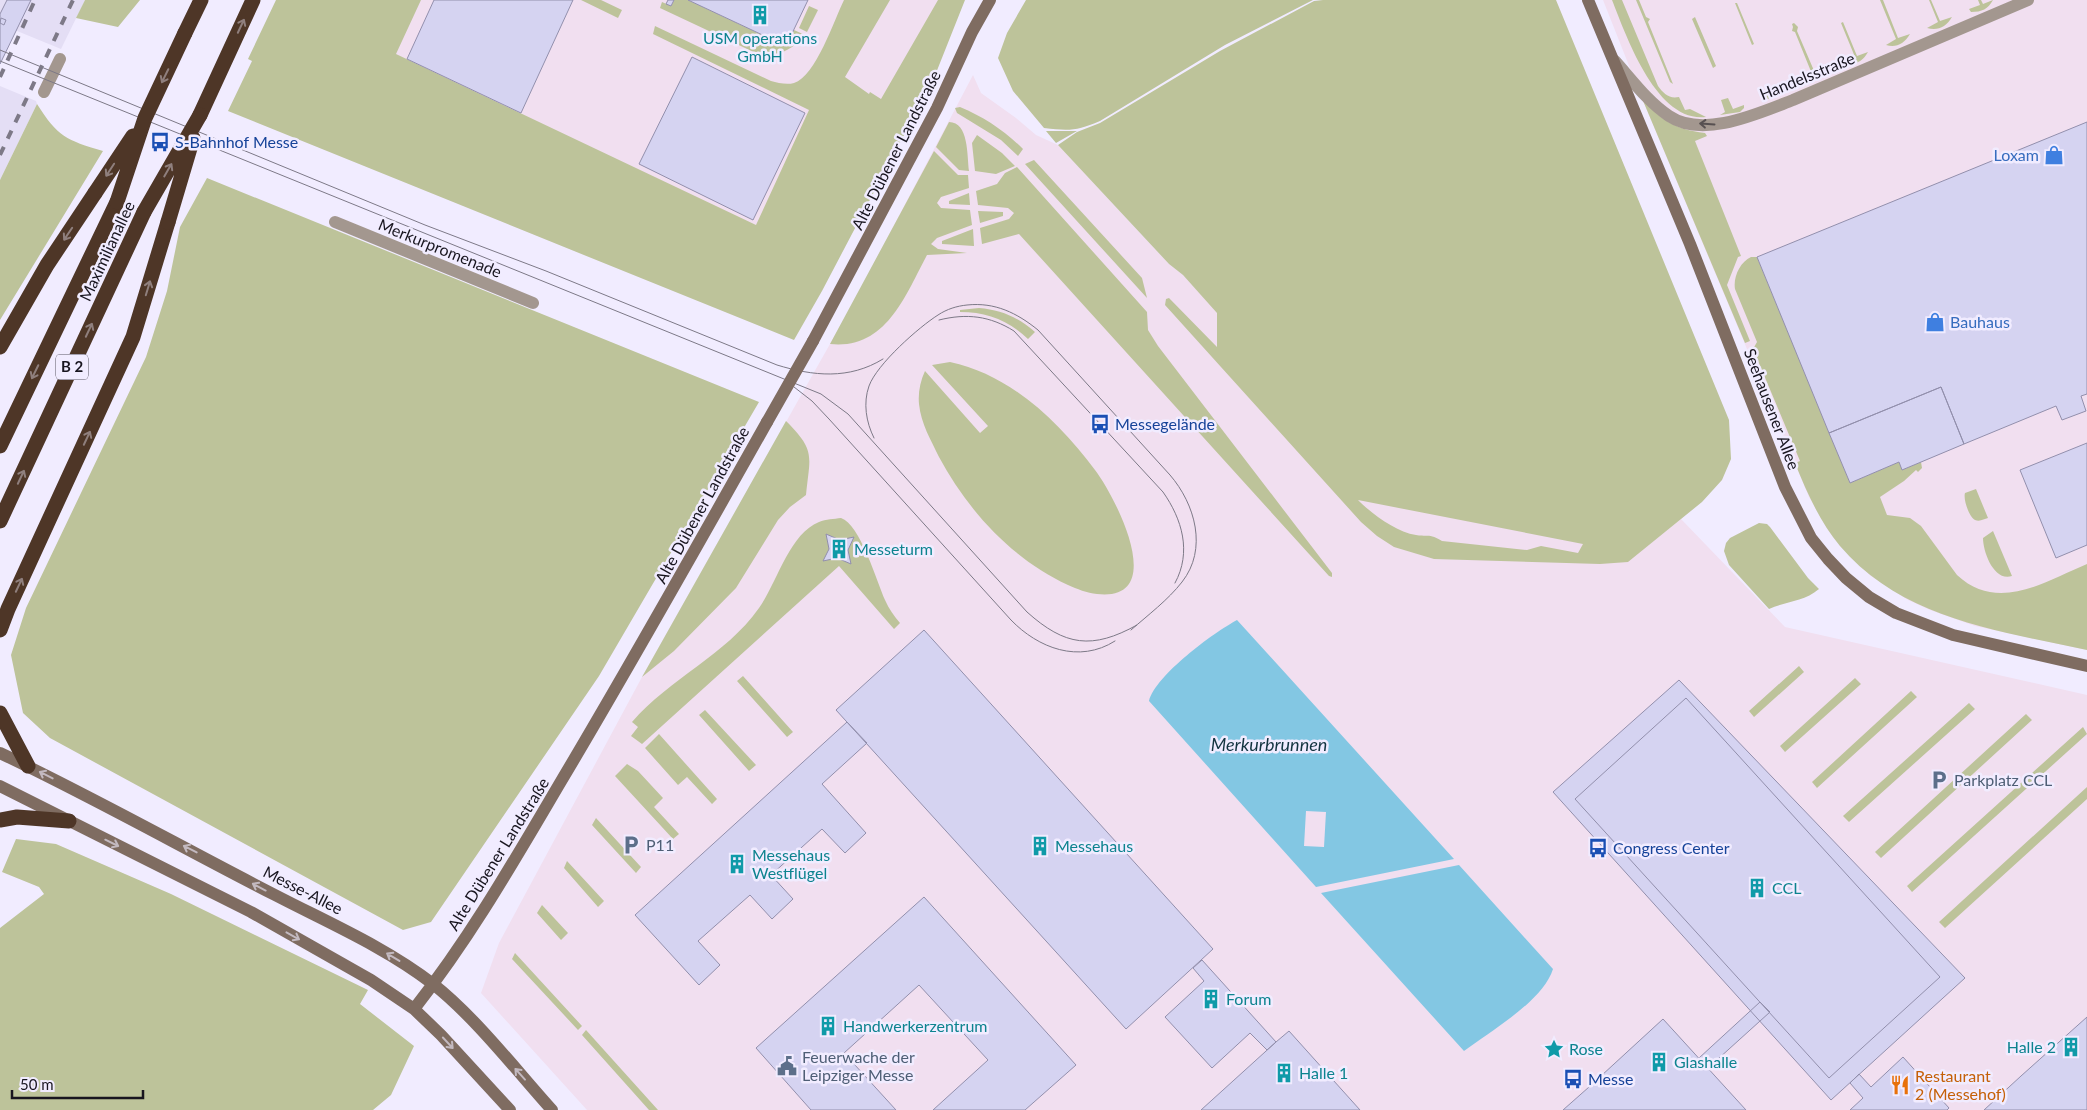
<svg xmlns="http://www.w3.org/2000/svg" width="2087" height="1110" font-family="Lato,sans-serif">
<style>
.commercial{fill:#f1dff0}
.built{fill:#e4def5}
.green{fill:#bdc39a;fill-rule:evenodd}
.water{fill:#83c7e3;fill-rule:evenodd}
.building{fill:#d5d3f1;stroke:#928fac}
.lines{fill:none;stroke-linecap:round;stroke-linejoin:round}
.street{stroke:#a3978f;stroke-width:12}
.secondary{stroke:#7f6c61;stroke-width:12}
.highway{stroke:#4e3627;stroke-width:15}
.tram{stroke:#7d7987;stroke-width:1}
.rail{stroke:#7d7987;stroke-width:4;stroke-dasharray:9 9;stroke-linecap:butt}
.secondary-bridge{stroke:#7f6c61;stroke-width:12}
.highway-bridge{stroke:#4e3627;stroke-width:15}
.oneway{stroke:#8f7f7d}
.oneway2{stroke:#575051}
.oneway3{stroke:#c3b9c0}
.labels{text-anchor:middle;stroke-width:5;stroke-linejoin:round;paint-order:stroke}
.shield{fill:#f1ecff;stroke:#595662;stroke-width:1}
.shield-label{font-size:15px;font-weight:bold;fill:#18151f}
.culture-label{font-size:16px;fill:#0d838f;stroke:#f1ecff;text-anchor:start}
.street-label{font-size:16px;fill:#18151f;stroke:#f1ecff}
.transit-label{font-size:16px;fill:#164399;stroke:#f1ecff;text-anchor:start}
.shop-label{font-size:16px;fill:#366cbe;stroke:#f1ecff;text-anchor:end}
.service-label{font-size:16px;fill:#4e5e75;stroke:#f1ecff;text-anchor:start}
.food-label{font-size:16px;fill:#c56008;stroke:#f1ecff;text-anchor:start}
.water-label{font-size:18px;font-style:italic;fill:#133440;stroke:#f1ecff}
</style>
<rect width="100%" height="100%" fill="#f1ecff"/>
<!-- commercial -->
<path class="commercial" d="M 339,0 L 951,0 L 801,288 L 301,80 Z
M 1603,0 L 2087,0 L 2087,650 L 1975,626 L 1930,610 L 1908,600 L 1871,576 L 1840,546 L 1828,530 L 1809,497 L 1641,96 Z
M 973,75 L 981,93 L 1016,118 L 1036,135 L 1058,145 L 1169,264 L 1183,275 L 1218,313 L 1217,348 L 1637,554 L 1681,519 L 1785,627 L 2087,695 L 2087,1110 L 587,1110 L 481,993 L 499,943 L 642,677 L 852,305 Z"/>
<!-- built -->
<path class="built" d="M 0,0 L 85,0 L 61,49 L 0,24 Z
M 0,86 L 36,101 L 37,104 L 0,180 Z"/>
<!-- green -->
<path class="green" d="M 85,0 L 140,0 L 118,27 L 76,18 Z
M 276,0 L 421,0 L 396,54 L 756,225 L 809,110 L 653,34 L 655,26 L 771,81 C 778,83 787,85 794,83 C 816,76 834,20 844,0 L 890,0 L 845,77 L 869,94 L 870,92 L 881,99 L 938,0 L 965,0 L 934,78 L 822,291 L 794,340 L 228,111 L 252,61 L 248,59 Z
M 581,0 L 601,0 L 622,10 L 618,18 Z
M 674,0 L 688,0 L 786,46 L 794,30 L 805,35 C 793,49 779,57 760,55 L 660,8 L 662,2 L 671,6 Z
M 1026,0 L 1313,0 L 1225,45 L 1100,121 C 1077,131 1069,131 1044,128 L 1013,91 L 998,58 L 1007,33 Z
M 1323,0 L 1556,0 L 1729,420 L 1731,459 L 1722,480 L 1702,502 L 1628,562 L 1600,564 L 1434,559 L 1394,547 L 1377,536 L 1361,522 L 1165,305 L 1166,299 L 1169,298 L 1217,347 L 1217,313 L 1183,275 L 1169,264 L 1058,145 L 1077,132 L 1100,123 L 1220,51 L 1314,1 ZM 1358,500 L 1583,544 L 1578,553 L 1541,546 L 1527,550 L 1442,541 C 1429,533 1429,537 1416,535 C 1396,532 1372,514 1358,500 Z
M 1612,0 L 1622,0 L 1658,86 C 1664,94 1669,99 1679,97 L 1685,110 L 1690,109 L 1706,117 C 1656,123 1626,35 1612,0 Z
M 1636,0 L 1639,0 L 1646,17 L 1650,19 L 1648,22 L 1673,84 L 1670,82 Z
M 1880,0 L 1883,0 L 1898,38 L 1910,34 C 1904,44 1896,48 1886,45 L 1896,39 Z
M 1929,0 L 1931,0 L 1940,21 L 1952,17 C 1946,27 1938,31 1927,28 L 1938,22 Z
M 1978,0 L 1981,0 L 1983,4 L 1993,0 C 1988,9 1982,12 1971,12 L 1969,9 L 1980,5 Z
M 1735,3 L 1737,3 L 1754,44 L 1752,45 Z
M 809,6 L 818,10 L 807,32 L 799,28 Z
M 1695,17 L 1716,66 L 1713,68 L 1692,19 Z
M 1843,22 L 1857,56 L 1868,52 C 1863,61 1855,66 1844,63 L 1855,57 L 1841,23 Z
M 1794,23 L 1798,27 L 1797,31 L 1815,73 L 1826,70 C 1821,79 1813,83 1802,80 L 1812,74 L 1795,32 L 1792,31 L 1793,27 L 1792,24 Z
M 1785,86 L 1785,90 C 1777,96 1771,101 1761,98 L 1761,96 Z
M 1641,96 C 1660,120 1674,129 1705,133 L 1707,136 L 1695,141 L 1741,256 L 1738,257 L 1727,285 L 1750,341 L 1745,343 Z
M 1728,98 L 1733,109 L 1744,105 L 1744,108 L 1740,112 L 1720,115 L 1725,112 L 1721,100 Z
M 37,104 C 58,137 66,140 103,151 L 0,320 L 0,180 Z
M 960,107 C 984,117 1005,131 1023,149 L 1018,156 L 1001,140 L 957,113 L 955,108 Z
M 949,122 C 969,122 967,156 969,171 L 959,170 L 936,147 Z
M 1046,131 L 1077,131 L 1056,143 Z
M 977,135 L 1002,153 L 1015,166 L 996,174 L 975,171 L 972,143 Z
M 934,151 L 958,175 L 968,175 L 969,188 L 941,197 L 937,203 L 941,208 L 970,210 L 972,225 L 937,238 L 931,244 L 938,249 L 967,253 L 927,255 C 905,296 886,350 830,344 Z
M 1034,160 L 1142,278 L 1147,298 L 1025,164 Z
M 1017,167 L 1147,312 L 1148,330 L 1158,346 L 1332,573 L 1332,577 L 1329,576 L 1019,234 L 982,244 L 980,228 L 1009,219 L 1014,213 L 1008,208 L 978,205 L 976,191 L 997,184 L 1005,173 Z
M 207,178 L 759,402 L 599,676 L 431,922 L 403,930 L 50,738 L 23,713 L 11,655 L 26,608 L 146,357 L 167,291 L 180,227 Z
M 969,193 L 970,205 L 949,204 L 949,201 Z
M 978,211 L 1003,212 L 1003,216 L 980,223 Z
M 973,229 L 974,246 L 942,244 L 942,241 Z
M 1751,257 L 1757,257 L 1850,483 L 1899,462 L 1902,470 L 1921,462 L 1922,468 L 1918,472 L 1916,470 L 1904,481 L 1880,497 L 1887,515 L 1910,518 L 1921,526 L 1957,575 C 1998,613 2044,582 2087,564 L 2087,650 C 1999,631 1902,619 1840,546 C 1820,522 1807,493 1795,463 L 1800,461 L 1753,349 L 1757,342 L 1735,289 C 1733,277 1740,262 1751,257 Z
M 979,308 C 1001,310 1018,317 1035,332 L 1028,339 C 1008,320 987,312 960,312 L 960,310 Z
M 950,362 C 1011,375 1059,422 1095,470 C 1115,496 1170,602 1097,594 C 1087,593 1077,589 1068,585 C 1012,559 968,511 939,457 C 931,440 921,424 919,404 C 918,393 920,382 925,371 L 980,433 L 988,426 L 932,365 Z
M 786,421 C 816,451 810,455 806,495 L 790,507 L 778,520 L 736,588 L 674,651 L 642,677 Z
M 1976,489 L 1988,518 C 1984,519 1980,522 1975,520 C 1969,517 1963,499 1965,493 Z
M 841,518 C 860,524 877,582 885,600 C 889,609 894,616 900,623 L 894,629 L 839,566 L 642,744 L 631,736 L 638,727 L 632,722 C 670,678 725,656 759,608 C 777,583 789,534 819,522 C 826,519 834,519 841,518 Z
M 1759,523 L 1767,524 L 1770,527 L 1808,578 L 1819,589 C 1804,602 1786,601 1769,609 L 1729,565 L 1724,551 L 1726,543 L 1730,538 Z
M 1993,531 L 2012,576 C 1994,582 1983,552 1983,538 Z
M 1799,666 L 1804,672 L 1754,717 L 1749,711 Z
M 743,676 L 793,732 L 787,737 L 737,681 Z
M 1855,678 L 1861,684 L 1785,752 L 1780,746 Z
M 1911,691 L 1917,697 L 1817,788 L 1812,782 Z
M 1969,703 L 1975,709 L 1849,822 L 1843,816 Z
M 705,710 L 756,765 L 749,771 L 699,715 Z
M 2026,714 L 2032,720 L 1881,858 L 1875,852 Z
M 2083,727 L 2087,734 L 1912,892 L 1907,886 Z
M 659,734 L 717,799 L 712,804 L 687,777 L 678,785 L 645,748 Z
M 627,764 L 638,771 L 663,798 L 654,807 L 679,834 L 673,839 L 615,776 Z
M 2087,787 L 2087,799 L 1945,928 L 1939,922 Z
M 596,818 L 641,867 L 636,873 L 592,825 Z
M 16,839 L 56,844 L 171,894 L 368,990 L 360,1004 L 414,1046 L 391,1095 L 373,1110 L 0,1110 L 0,928 L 44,894 L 39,887 L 2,872 Z
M 567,861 L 604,901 L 598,907 L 564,868 Z
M 542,905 L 568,933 L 561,940 L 537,913 Z
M 515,953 L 582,1026 L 578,1030 L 512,959 Z
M 586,1030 L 658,1110 L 649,1110 L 582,1035 Z"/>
<!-- water -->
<path class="water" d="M 1237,620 L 1454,859 L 1316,887 L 1149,701 C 1156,675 1213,633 1237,620 ZM 1306,811 L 1326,812 L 1324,847 L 1304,846 Z
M 1459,865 L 1553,969 C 1543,1001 1492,1030 1464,1051 L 1321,893 Z"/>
<!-- building -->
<path class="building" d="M 7,0 L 31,0 L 0,64 L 0,14 Z
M 434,0 L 573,0 L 521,113 L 407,59 Z
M 668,0 L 674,0 L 671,6 L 666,4 Z
M 688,0 L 808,0 L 786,46 Z
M 1,18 L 6,20 L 4,25 L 0,23 Z
M 692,57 L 805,113 L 753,220 L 639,164 Z
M 2087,122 L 2087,394 L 2081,396 L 2086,411 L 2062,420 L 2056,406 L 1964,444 L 1941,387 L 1829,433 L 1757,257 Z
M 1941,387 L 1964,444 L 1902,470 L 1899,462 L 1850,483 L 1829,433 Z
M 2087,443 L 2087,545 L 2056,558 L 2020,470 Z
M 826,534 L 840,540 L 854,537 L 848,550 L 851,564 L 837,558 L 823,561 L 829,549 Z
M 924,630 L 1213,949 L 1126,1029 L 836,710 Z
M 1679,680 L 1965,978 L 1831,1100 L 1553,792 Z
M 1686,698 L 1940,977 L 1829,1078 L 1575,799 Z
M 847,722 L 867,743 L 822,784 L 866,833 L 845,853 L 822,829 L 771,875 L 793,899 L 772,919 L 750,895 L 698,941 L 720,965 L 699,985 L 635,915 Z
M 924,897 L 1076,1065 L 1025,1110 L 933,1110 L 988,1060 L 919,985 L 844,1053 L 896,1110 L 811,1110 L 756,1048 Z
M 1202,960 L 1276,1042 L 1267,1050 L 1250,1033 L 1212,1068 L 1165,1017 L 1204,981 L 1193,968 Z
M 1760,1002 L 1770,1012 L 1708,1068 L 1699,1058 Z
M 2087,1017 L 2087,1110 L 1984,1110 L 2021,1076 Z
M 1663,1019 L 1746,1110 L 1563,1110 L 1589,1087 Z
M 1289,1031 L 1360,1110 L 1201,1110 L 1276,1042 Z
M 1903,1057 L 1949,1108 L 1947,1110 L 1850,1110 L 1863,1098 L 1850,1083 L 1859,1074 L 1871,1087 Z"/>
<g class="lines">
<!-- street -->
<path class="street" d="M 1615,61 C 1632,80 1648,102 1669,116 C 1703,139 1759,113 1793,100 L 2028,0
M 44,92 L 60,59
M 335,222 L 533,303"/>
<!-- secondary -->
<path class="secondary" d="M 1588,0 L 1690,244 L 1785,487 L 1811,538 L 1828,559 L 1846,578 L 1869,597 L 1896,613 L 1953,635 L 2087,666
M 813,341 L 937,108 L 972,32 L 990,0
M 0,753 C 93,797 183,848 275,895 C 329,923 385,947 433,984 C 475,1017 516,1070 552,1110
M 0,786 L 251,912 L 371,980 L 414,1009 L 441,1035 L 510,1110
M 414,1009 C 470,938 514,861 560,783 C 631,664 699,543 767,422"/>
<!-- highway -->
<path class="highway" d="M 185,33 L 201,0
M 200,115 L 253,0
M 0,347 L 47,265 L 95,193
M 0,446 L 117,202
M 0,521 L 144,212
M 0,630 L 8,609 L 133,337 L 168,222
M 0,713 L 28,766
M 0,820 L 17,817 L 69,821"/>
<!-- tram -->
<path class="tram" d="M 0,50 L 425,225 L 546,271 L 777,365 C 813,376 849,380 883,359
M 0,61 L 821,394 L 848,414 L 1027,612 C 1065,646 1092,650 1137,625
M 939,320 C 967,313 990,316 1014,331 L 1163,492 C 1182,519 1192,552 1175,583
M 794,387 L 812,401 L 829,419 L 1011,620 C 1038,648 1079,664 1115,641
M 874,438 C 866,422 863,403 869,386 C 877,364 919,327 938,315 C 947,309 957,306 967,305 C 995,302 1017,313 1038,330 L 1170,475 C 1195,504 1208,549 1182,582 C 1168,600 1148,615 1131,630"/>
<!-- rail -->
<path class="rail" d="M 0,77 L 35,0
M 0,155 L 73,0"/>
<!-- secondary-bridge -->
<path class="secondary-bridge" d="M 767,422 L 813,341"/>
<!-- highway-bridge -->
<path class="highway-bridge" d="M 95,193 L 133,136
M 117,202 L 145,118 L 185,33
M 144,212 L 200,115
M 168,222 L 193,138"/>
</g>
<!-- one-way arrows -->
<defs><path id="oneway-shaft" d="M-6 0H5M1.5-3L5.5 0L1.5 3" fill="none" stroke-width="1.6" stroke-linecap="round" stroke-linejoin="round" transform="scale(1.25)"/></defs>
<g class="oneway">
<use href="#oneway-shaft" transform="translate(241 26) rotate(-65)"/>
<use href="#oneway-shaft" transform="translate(165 76) rotate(116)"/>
<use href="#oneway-shaft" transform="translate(110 170) rotate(123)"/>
<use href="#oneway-shaft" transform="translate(168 170) rotate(-60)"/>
<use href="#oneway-shaft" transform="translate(68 234) rotate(124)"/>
<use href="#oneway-shaft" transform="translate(148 288) rotate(-73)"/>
<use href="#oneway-shaft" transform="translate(89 330) rotate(-65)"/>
<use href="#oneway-shaft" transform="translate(35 372) rotate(116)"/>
<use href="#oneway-shaft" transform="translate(87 438) rotate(-65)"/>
<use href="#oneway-shaft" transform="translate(21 477) rotate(-65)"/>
<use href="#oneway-shaft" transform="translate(19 585) rotate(-65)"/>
</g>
<use class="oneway2" href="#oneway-shaft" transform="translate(1707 124) rotate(-176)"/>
<g class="oneway3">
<use href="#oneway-shaft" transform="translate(46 775) rotate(-153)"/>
<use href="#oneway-shaft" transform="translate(112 843) rotate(26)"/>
<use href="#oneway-shaft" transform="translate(190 849) rotate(-153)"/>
<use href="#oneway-shaft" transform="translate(259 887) rotate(-152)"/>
<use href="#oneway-shaft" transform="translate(293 936) rotate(29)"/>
<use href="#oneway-shaft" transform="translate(393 957) rotate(-149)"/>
<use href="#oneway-shaft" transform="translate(448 1043) rotate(47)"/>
<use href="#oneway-shaft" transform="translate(520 1074) rotate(-132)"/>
</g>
<!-- icons -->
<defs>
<symbol id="building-bare" viewBox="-9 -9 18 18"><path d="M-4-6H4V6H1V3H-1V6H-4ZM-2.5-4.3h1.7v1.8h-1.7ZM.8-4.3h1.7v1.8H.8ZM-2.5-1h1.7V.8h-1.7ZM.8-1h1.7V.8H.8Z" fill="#0f9aa8" stroke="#f1ecff" stroke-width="2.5" paint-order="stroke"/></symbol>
<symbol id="bus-bare" viewBox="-9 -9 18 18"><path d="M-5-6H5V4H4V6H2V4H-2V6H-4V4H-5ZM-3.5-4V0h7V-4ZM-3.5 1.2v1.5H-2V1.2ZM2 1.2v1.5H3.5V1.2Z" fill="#1a4fb4" stroke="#f1ecff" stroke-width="2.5" paint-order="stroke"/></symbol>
<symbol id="shop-bare" viewBox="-9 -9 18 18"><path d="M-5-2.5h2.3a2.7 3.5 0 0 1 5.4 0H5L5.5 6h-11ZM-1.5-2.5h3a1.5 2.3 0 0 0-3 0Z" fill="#3f7fe0" stroke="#f1ecff" stroke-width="2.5" paint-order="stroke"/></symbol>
<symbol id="parking-bare" viewBox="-9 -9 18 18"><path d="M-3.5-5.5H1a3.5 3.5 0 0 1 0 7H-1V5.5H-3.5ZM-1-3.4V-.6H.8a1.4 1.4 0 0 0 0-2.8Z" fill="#5c6f8a" stroke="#f1ecff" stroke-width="2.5" paint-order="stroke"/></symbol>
<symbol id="sight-bare" viewBox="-9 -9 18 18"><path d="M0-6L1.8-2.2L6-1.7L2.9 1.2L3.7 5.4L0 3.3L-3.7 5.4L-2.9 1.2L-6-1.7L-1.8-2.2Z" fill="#0f9aa8" stroke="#f1ecff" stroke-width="2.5" paint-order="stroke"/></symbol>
<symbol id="civic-bare" viewBox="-9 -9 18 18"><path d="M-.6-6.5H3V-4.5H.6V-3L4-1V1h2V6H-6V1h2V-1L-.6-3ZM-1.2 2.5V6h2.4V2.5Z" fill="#5c6f8a" stroke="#f1ecff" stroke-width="2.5" paint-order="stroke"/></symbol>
<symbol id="restaurant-bare" viewBox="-9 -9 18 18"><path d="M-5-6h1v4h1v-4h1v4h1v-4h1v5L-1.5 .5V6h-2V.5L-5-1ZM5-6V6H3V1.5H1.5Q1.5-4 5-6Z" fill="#e8710a" stroke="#f1ecff" stroke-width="2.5" paint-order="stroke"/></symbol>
</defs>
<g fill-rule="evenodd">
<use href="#building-bare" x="746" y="1" width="28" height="28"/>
<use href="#bus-bare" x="146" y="128" width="28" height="28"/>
<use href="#shop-bare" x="2040" y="141" width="28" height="28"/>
<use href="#shop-bare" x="1921" y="308" width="28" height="28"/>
<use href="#bus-bare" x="1086" y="410" width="28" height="28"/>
<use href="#building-bare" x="825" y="535" width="28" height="28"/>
<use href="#parking-bare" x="1925" y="766" width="28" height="28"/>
<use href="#parking-bare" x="617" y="831" width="28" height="28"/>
<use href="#building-bare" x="1026" y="832" width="28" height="28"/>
<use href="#bus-bare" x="1584" y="834" width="28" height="28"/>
<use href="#building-bare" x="723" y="850" width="28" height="28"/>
<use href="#building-bare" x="1743" y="874" width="28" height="28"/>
<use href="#building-bare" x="1197" y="985" width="28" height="28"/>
<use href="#building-bare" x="814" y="1012" width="28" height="28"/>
<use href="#building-bare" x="2057" y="1033" width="28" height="28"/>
<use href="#sight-bare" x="1540" y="1035" width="28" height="28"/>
<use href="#building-bare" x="1645" y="1048" width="28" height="28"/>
<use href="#civic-bare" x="773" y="1052" width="28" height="28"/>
<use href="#building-bare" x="1270" y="1059" width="28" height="28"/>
<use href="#bus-bare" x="1559" y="1065" width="28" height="28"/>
<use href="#restaurant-bare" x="1886" y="1071" width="28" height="28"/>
</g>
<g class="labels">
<!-- shield labels -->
<rect class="shield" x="56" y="354.5" width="32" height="25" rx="4"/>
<g class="shield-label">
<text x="72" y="372">B 2</text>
</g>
<!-- culture labels -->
<g class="culture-label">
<text x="760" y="44" text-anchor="middle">USM operations<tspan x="760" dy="18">GmbH</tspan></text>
<text x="854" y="555">Messeturm</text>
<text x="1055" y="852">Messehaus</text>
<text x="752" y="861">Messehaus<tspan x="752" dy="18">Westflügel</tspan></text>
<text x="1772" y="894">CCL</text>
<text x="1226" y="1005">Forum</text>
<text x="843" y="1032">Handwerkerzentrum</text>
<text x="2056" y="1053" text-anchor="end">Halle 2</text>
<text x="1569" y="1055">Rose</text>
<text x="1674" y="1068">Glashalle</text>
<text x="1299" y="1079">Halle 1</text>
</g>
<!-- street labels -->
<g class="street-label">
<text transform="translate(1807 76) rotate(-22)" y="6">Handelsstraße</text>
<text transform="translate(896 150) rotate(-63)" y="6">Alte Dübener Landstraße</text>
<text transform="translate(440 248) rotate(22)" y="6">Merkurpromenade</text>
<text transform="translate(107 251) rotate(-65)" y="6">Maximilianallee</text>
<text transform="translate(1772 409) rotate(69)" y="6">Seehausener Allee</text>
<text transform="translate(702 505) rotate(-61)" y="6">Alte Dübener Landstraße</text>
<text transform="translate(498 854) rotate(-58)" y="6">Alte Dübener Landstraße</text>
<text transform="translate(303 890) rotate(27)" y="6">Messe-Allee</text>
</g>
<!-- transit labels -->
<g class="transit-label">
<text x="175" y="148">S-Bahnhof Messe</text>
<text x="1115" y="430">Messegelände</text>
<text x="1613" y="854">Congress Center</text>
<text x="1588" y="1085">Messe</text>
</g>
<!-- shop labels -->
<g class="shop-label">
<text x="2039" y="161">Loxam</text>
<text x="1950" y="328" text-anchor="start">Bauhaus</text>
</g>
<!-- service labels -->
<g class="service-label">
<text x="1954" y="786">Parkplatz CCL</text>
<text x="646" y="851">P11</text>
<text x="802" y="1063">Feuerwache der<tspan x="802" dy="18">Leipziger Messe</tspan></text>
</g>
<!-- food labels -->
<g class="food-label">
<text x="1915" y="1082">Restaurant<tspan x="1915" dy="18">2 (Messehof)</tspan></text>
</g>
<!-- water labels -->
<g class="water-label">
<text x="1269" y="751">Merkurbrunnen</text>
</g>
</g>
<!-- scale -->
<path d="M12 1090v8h131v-8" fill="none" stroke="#18151f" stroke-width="2.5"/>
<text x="20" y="1090" font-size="15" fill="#18151f" stroke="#f1ecff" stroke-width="4" paint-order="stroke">50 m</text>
</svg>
